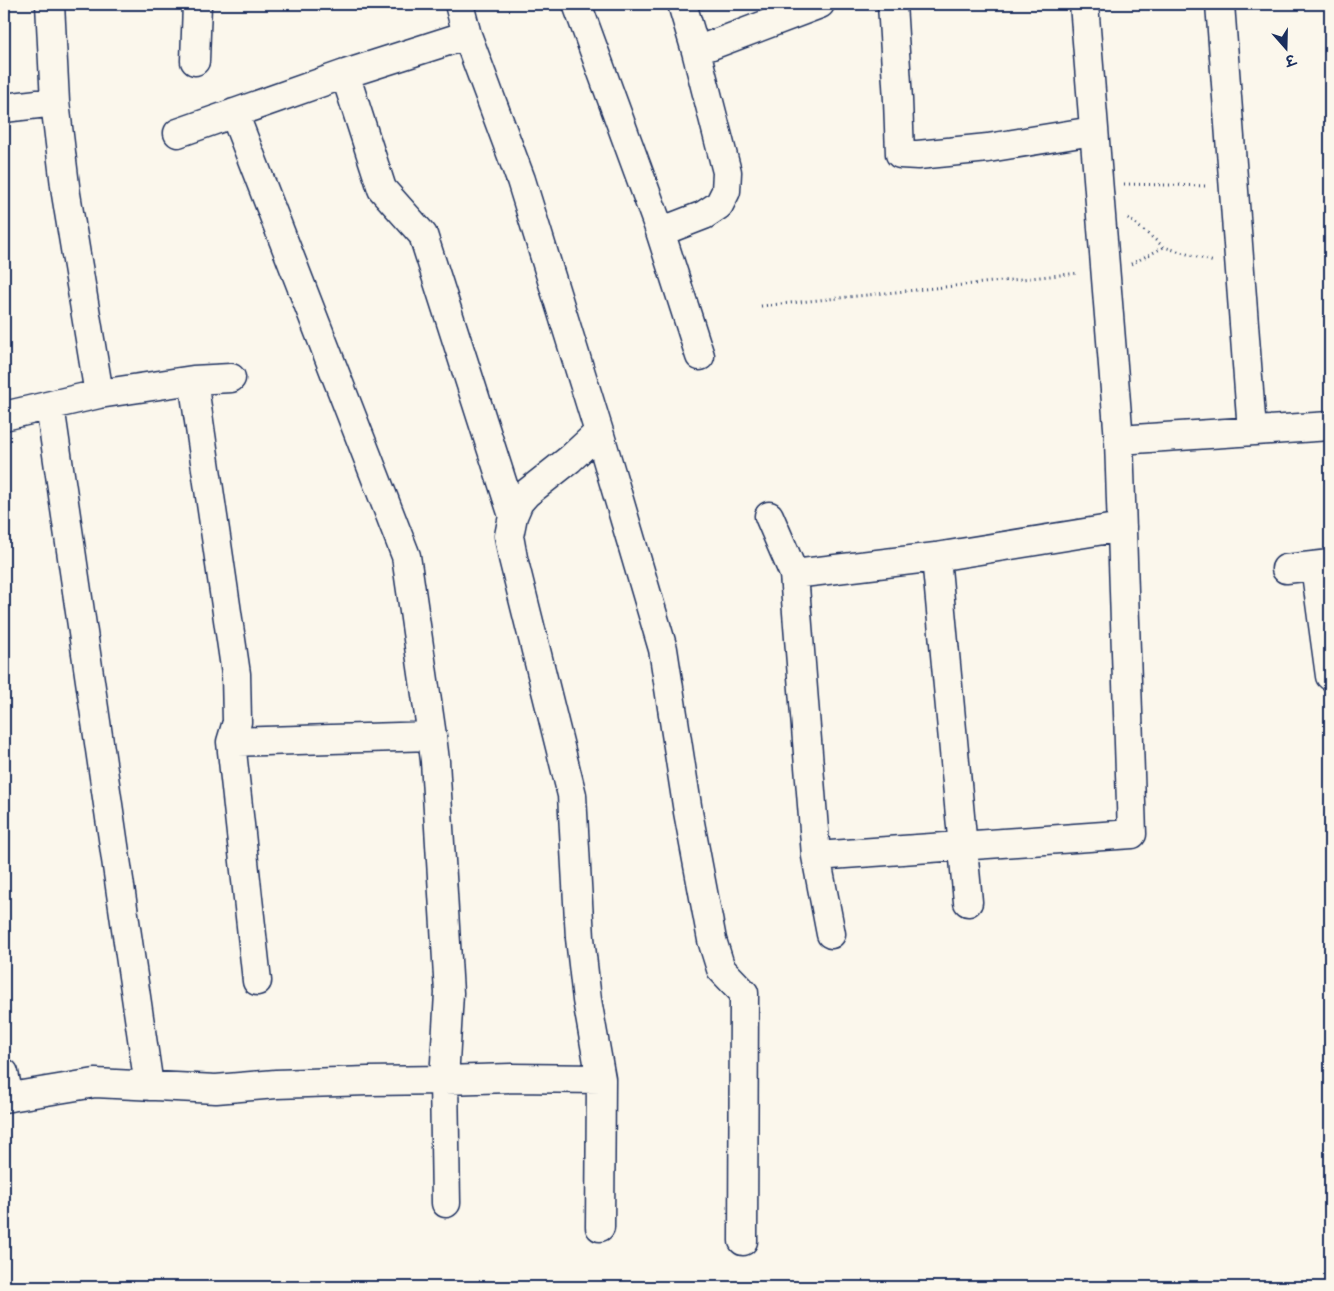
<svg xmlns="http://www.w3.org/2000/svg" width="1334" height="1291" font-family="Mali,'Playpen Sans Deva',sans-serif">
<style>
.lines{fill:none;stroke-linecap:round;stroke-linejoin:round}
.minor-casing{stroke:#1b2f5e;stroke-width:31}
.path{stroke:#1b2f5e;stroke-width:3;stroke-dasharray:1 4;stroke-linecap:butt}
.minor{stroke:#fbf7ec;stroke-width:28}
</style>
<rect width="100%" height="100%" fill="#fbf7ec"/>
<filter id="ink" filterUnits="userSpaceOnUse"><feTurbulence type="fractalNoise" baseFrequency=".02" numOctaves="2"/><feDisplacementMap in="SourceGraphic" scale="10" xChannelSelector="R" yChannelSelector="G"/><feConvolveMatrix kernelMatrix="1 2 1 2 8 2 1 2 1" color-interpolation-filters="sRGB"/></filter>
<g filter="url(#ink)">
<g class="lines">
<defs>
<path id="minor" d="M 50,4 L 55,102 L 66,194 L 99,394
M 577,4 L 659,228
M 682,4 L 696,51 L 727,172 L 726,191 L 719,205 L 704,215 L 673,227 L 659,228 L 700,356
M 892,4 L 898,100 L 900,154 L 918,155 L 988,148 L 1093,131
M 1220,4 L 1252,431
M 467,35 L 521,180 L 599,432 L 663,649 L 688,812 L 712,940 L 721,969 L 744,993 L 743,1241
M 696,51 L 820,4
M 195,61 L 197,4
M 345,74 L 382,189 L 423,235 L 513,516
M 4,108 L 55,102
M 234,113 L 406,556 L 432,736 L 435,761 L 449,993 L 444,1080 L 511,1078 L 601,1079 L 587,1000 L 580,938 L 572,795 L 513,558 L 509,536 L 513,516 L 519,502 L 527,493 L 570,459 L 599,432
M 178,133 L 345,74 L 467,35 L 459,4
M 193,380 L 236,674 L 237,722 L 231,742 L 257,981
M 50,406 L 149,1086
M 4,416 L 99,394 L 193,380 L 231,378
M 1119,440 L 1330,426
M 769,516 L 794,574 L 816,856 L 831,934
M 936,557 L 968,902
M 1315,566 L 1330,676
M 1286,569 L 1330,564
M 794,574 L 936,557 L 1122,527
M 231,742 L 432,736
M 816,856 L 1132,834 L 1119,440 L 1084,4
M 4,1073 L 9,1097
M 4,1098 L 95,1083 L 216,1089 L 276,1084 L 368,1081 L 444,1080 L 446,1203
M 600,1227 L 601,1079"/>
</defs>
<!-- minor casing -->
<use href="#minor" class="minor-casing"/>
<!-- path -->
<path class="path" d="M 1124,184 L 1208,186
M 1128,218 L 1164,247 L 1214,262
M 1131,264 L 1164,247
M 761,306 L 1079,273"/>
<!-- minor -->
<use href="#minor" class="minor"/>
</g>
</g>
<!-- margin -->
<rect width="1334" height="1291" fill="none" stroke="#fbf7ec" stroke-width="20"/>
<rect x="10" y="10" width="1314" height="1271" fill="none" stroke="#1b2f5e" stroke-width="2" filter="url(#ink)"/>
<!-- north arrow -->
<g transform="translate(1286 48) rotate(160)" stroke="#fbf7ec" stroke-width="4" paint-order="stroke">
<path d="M0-4L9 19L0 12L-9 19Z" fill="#1b2f5e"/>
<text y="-8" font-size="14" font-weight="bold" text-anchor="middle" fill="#1b2f5e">उ</text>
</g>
</svg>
